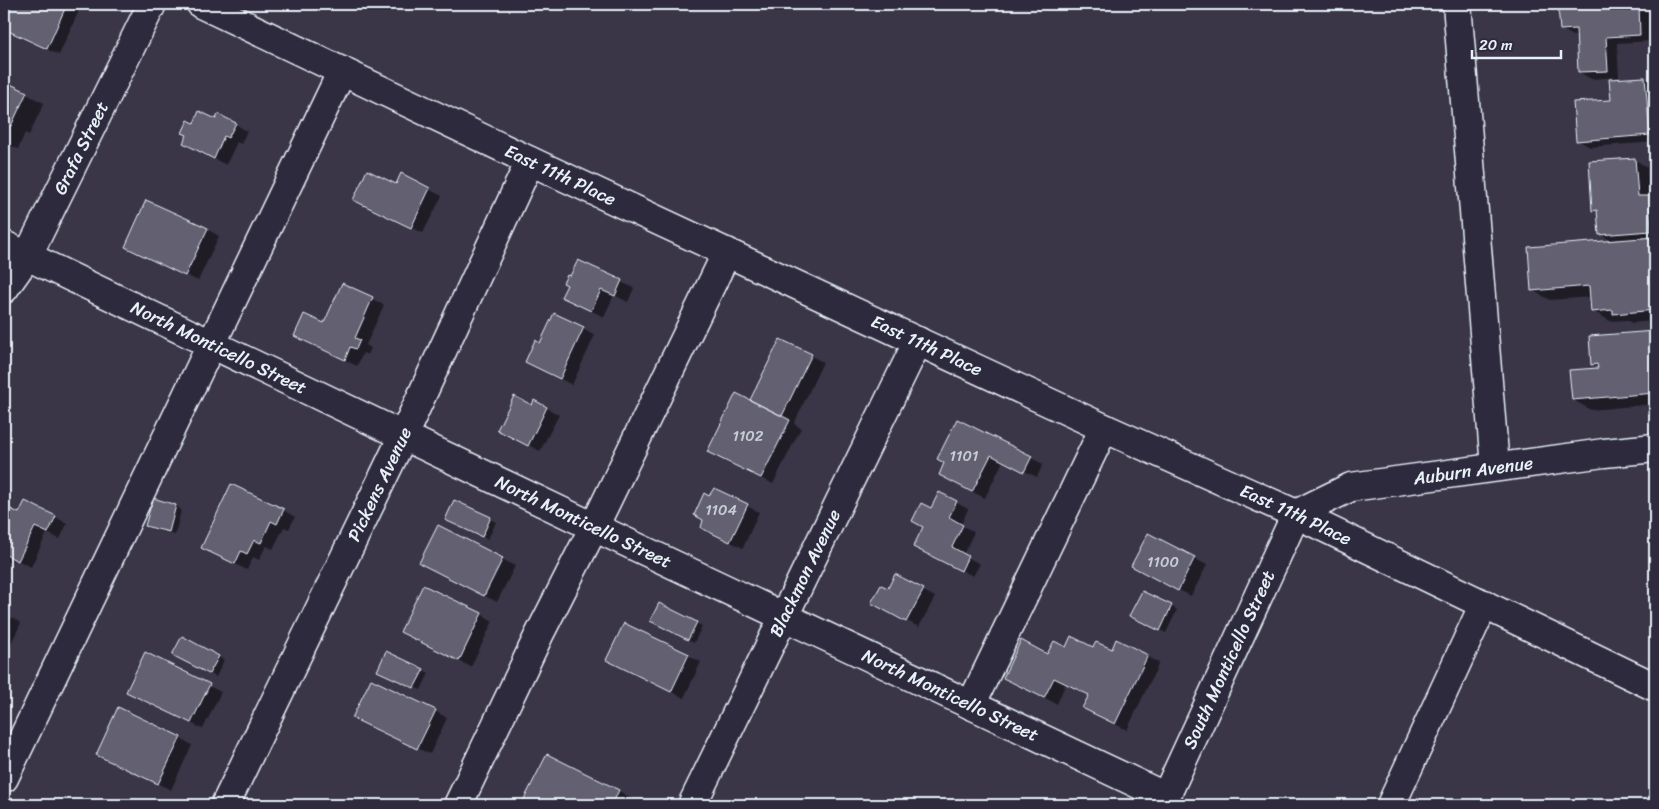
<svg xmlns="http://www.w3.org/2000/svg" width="1659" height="809" font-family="Sriracha,sans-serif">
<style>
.shadow{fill:#0007}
.building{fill:#636171;stroke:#e8f1f8}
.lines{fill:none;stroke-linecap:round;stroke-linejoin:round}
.minor-casing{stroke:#e8f1f8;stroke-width:31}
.minor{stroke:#2f2a3d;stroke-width:28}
.labels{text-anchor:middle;stroke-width:4.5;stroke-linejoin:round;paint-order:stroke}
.number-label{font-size:15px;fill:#c7cdd6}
.street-label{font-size:18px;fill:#e8f1f8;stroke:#2f2a3d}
</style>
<rect width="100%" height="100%" fill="#3a3648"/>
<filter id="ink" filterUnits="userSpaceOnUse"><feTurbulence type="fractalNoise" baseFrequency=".02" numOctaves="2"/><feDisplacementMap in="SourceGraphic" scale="10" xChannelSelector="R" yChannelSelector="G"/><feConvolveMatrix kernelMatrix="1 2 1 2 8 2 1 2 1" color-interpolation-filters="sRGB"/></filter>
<g filter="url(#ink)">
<!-- shadow -->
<path class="shadow" d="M 7,4 L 78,4 L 81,6 L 59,55 L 4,29 L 4,11 Z
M 1575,4 L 1650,4 L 1652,41 L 1617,43 L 1619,77 L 1591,79 L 1579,72 L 1577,36 L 1573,36 L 1561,29 L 1576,8 Z
M 1644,78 L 1655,84 L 1655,142 L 1590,147 L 1578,140 L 1612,101 Z
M 4,83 L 44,103 L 29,135 L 25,133 L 18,149 L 4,142 Z
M 217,121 L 235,124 L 247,131 L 241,144 L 237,142 L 226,165 L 184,143 L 194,124 Z
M 1635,160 L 1647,167 L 1649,198 L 1655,201 L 1655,321 L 1632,323 L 1627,320 L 1610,321 L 1593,311 L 1591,297 L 1550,300 L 1532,290 L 1614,242 L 1600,234 L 1599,213 L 1593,210 L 1590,162 Z
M 402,175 L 442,196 L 423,233 L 367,206 L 397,186 Z
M 207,229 L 219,236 L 198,281 L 126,246 Z
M 578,262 L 634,288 L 628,302 L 614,295 L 604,317 L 563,297 Z
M 343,284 L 384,305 L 366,345 L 371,348 L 368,355 L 363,353 L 357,366 L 307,342 L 324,325 Z
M 583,328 L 595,335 L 572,385 L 527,362 L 540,345 Z
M 1655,332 L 1655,404 L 1591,410 L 1573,400 L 1601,369 L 1592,364 L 1590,338 Z
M 781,341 L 823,362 L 794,424 L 801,428 L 773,484 L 721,458 L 751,402 Z
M 533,407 L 547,408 L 559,415 L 540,451 L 511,436 Z
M 957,420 L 1043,464 L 1037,477 L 1003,461 L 985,498 L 952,482 L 946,463 Z
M 940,494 L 968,509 L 961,525 L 974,532 L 963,555 L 980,564 L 973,576 L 927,553 L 924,527 Z
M 710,498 L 747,506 L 759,512 L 743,548 L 714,534 Z
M 454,502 L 496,522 L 488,539 L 452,522 Z
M 176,506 L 181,510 L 175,535 L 153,529 L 147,525 Z
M 4,508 L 19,515 L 56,517 L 67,524 L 60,539 L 47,533 L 31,567 L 13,558 L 10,563 L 4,560 Z
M 283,510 L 295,517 L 289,529 L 284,527 L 273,549 L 266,546 L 259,560 L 253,557 L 247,570 L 203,548 Z
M 438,526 L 515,566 L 497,602 L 432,569 Z
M 1149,535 L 1207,565 L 1191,596 L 1145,573 Z
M 896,576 L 935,597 L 919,627 L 885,610 L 888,590 Z
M 1171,606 L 1177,610 L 1166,633 L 1137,619 Z
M 4,613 L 21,623 L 4,658 Z
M 481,614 L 493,621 L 471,667 L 413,638 Z
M 696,623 L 702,626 L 694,643 L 657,624 Z
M 625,624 L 701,662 L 684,698 L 620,666 Z
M 1066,648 L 1093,649 L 1147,656 L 1159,663 L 1127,730 L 1084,708 L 1090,695 L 1066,683 L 1057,704 L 1004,678 L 1048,655 Z
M 145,654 L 221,692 L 203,729 L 139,698 Z
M 219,657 L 224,660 L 216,677 L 179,658 Z
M 423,670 L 429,673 L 421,690 L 384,673 Z
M 435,711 L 447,718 L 430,754 L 366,724 Z
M 180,738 L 192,745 L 171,790 L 97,754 Z
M 547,756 L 619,791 L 636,801 L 634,805 L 523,805 Z
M 303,800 L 314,805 L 301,805 Z"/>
<!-- building -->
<path class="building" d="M 6,4 L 67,4 L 47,49 L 4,29 L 4,8 Z
M 1574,4 L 1639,4 L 1640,35 L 1606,37 L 1608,71 L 1578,72 L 1576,29 L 1560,30 L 1558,7 L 1574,7 Z
M 1645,77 L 1650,135 L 1576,141 L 1573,102 L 1611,100 L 1609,79 Z
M 4,81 L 27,92 L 11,126 L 7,124 L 4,131 Z
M 199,111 L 216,119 L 218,114 L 236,123 L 228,138 L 224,136 L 214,159 L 183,143 L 187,135 L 182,133 L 188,120 L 194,123 Z
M 1635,158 L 1638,196 L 1649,196 L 1651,231 L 1599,235 L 1597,210 L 1592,211 L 1589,161 Z
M 367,170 L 396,184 L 401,173 L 430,188 L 411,228 L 353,200 Z
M 146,200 L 208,228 L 185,276 L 125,247 Z
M 1655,237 L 1655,310 L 1613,314 L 1613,310 L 1591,312 L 1589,286 L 1531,291 L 1528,247 Z
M 578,260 L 622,280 L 615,296 L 601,290 L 591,311 L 561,297 L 567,285 L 563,283 L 567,275 L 570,276 Z
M 342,283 L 373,297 L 355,338 L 360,340 L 356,349 L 350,347 L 345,360 L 294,336 L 304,314 L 324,323 Z
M 554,313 L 584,327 L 560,379 L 525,362 L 535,340 L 540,343 Z
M 1655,331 L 1655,393 L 1572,400 L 1569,370 L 1598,368 L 1597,364 L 1591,365 L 1589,336 Z
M 780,339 L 812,354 L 782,416 L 750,400 Z
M 736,393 L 790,420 L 761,478 L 707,452 Z
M 514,396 L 532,405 L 534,400 L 547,407 L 528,446 L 497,430 Z
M 957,419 L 1032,456 L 1024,472 L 991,455 L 972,492 L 939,475 L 944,463 L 937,459 Z
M 231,484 L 284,509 L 277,524 L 271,521 L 261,543 L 254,540 L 247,554 L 241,551 L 235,564 L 201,548 Z
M 714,488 L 748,504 L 730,542 L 701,528 L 703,520 L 694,515 L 704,493 L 709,496 Z
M 939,492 L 957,501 L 949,517 L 963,525 L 952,547 L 968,556 L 961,571 L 913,547 L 923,527 L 912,521 L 921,503 L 931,508 Z
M 153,498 L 176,505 L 169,532 L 145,526 Z
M 454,500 L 491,517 L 482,537 L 445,520 Z
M 25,501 L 56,516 L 48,533 L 35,527 L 18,561 L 4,554 L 4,506 L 19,513 Z
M 438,525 L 503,558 L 484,596 L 419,563 Z
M 1148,533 L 1195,557 L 1178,591 L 1131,566 Z
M 895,574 L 924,589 L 906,622 L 871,603 L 881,585 L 888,588 Z
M 423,585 L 482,613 L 459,661 L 400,632 Z
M 1142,591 L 1172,605 L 1160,631 L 1129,616 Z
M 659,603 L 697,622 L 688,640 L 650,621 Z
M 624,623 L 689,654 L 671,692 L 606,660 Z
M 182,636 L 219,656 L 209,674 L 172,655 Z
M 1071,636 L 1093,647 L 1096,642 L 1112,649 L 1116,639 L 1148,655 L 1115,724 L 1082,708 L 1089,695 L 1054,678 L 1044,698 L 1003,678 L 1021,640 L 1047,654 L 1054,641 L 1066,647 Z
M 386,651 L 424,669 L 414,688 L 377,671 Z
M 145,652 L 210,684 L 191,723 L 126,692 Z
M 371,679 L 436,710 L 417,749 L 352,718 Z
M 118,707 L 181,737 L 158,784 L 96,755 Z
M 547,754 L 619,790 L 612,805 L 607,803 L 606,805 L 521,805 Z"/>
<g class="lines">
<defs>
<g id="minor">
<path id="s1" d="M 201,4 L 530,161 L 1104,428 L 1296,514 L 1655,687"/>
<path d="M 1457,4 L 1495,467"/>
<path id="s2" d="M 4,245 L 594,527 L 1166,797"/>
<path id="s3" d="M 4,289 L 28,255 L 152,4"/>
<path d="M 971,705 L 1104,428"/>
<path d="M 4,778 L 342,71"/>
<path id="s4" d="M 225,805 L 403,436 L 530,161"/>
<path d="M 458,805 L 539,635 L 594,527 L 727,252"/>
<path id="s5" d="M 692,805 L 918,341"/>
<path id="s6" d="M 1162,805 L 1296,514 L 1351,487 L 1604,453 L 1655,448"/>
<path d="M 1391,805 L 1484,604"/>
</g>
</defs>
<!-- minor casing -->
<use href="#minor" class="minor-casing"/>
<!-- minor -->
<use href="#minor" class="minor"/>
</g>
</g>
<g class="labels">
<!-- number labels -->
<g class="number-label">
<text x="748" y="441">1102</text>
<text x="964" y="461">1101</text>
<text x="721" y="515">1104</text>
<text x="1163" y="567">1100</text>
</g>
<!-- street labels -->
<g class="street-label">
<text dy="6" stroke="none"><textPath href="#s3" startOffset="161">Grafa Street</textPath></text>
<text dy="6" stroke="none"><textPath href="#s1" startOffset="398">East 11th Place</textPath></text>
<text dy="6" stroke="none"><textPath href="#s1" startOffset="802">East 11th Place</textPath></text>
<text dy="6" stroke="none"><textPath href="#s2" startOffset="238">North Monticello Street</textPath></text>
<text dy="6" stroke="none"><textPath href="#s6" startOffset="505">Auburn Avenue</textPath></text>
<text dy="6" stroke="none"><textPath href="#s4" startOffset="356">Pickens Avenue</textPath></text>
<text dy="6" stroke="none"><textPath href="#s1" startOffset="1208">East 11th Place</textPath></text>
<text dy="6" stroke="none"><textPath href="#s2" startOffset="642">North Monticello Street</textPath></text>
<text dy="6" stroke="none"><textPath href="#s5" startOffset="258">Blackmon Avenue</textPath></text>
<text dy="6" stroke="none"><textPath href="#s6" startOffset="160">South Monticello Street</textPath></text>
<text dy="6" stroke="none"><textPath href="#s2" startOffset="1048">North Monticello Street</textPath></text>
</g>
</g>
<!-- margin -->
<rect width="1659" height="809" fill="none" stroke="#2f2a3d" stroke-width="20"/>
<rect x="10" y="10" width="1639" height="789" fill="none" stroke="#e8f1f8" stroke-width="2" filter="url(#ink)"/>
<!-- scale -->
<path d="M1472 50v8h89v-8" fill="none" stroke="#e8f1f8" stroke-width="2.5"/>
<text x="1479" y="50" font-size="15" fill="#e8f1f8" stroke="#2f2a3d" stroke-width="4" paint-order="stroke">20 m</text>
</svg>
